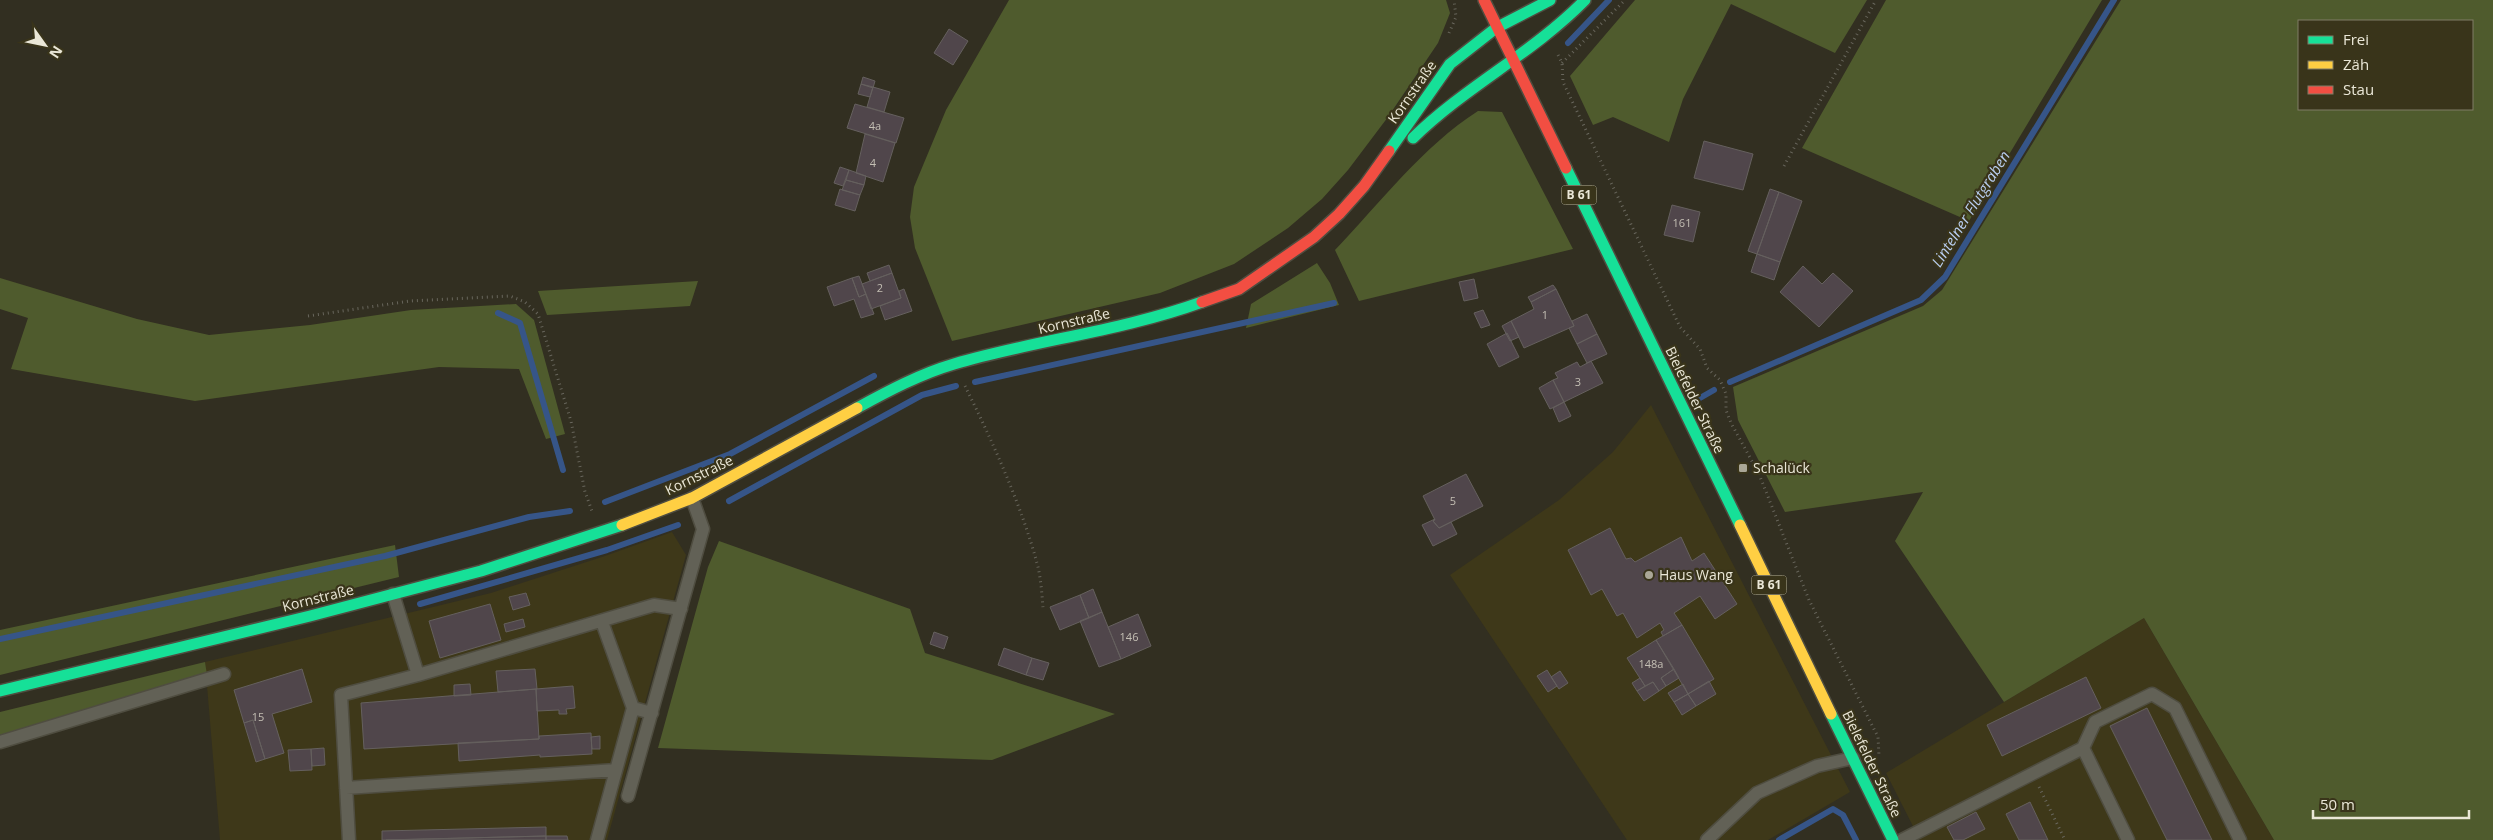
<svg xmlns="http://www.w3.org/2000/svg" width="2493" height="840" font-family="'Open Sans',sans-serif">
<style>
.built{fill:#3e3819}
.green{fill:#4f5b2d;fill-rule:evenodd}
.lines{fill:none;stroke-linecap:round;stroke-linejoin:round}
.stream{stroke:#365588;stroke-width:6}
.building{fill:#50464b;stroke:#65605e}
.lane-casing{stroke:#4f4d40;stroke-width:15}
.fast-casing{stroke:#4f4d40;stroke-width:14}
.slow-casing{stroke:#4f4d40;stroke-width:14}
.jam-casing{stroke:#4f4d40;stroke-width:14}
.path{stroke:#68665c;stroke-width:3;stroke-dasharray:1 4;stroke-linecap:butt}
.lane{stroke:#626156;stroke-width:12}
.fast{stroke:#16e098;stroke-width:11}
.slow{stroke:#ffcf43;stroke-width:11}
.jam{stroke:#f24e42;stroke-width:11}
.poi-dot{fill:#aaa797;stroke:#39341a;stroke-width:2}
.labels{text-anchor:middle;stroke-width:4.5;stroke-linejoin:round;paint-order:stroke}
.number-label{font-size:11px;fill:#c4bfb4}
.shield{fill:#39341a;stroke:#b5b19e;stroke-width:1}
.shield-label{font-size:12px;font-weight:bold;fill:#eae7d7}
.street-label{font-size:14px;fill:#eae7d7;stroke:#39341a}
.poi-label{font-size:14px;fill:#eae7d7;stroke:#39341a;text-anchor:start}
.water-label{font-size:15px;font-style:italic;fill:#b8cdef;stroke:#39341a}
</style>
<rect width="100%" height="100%" fill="#322f21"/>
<!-- built -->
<path class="built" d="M 1651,405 L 1850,792 L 1768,840 L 1627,840 L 1450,575 L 1559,500 L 1613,452 Z
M 672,532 L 686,555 L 607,840 L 220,840 L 205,662 L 491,593 L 605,556 Z
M 2144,618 L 2274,840 L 1920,840 L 1886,773 Z"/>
<!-- green -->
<path class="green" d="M 1009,0 L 1446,0 L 1450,13 L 1438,43 L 1388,117 L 1348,170 L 1322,199 L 1288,228 L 1234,264 L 1160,293 L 952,341 L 915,248 L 910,217 L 914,187 L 946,110 Z
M 1635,0 L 1867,0 L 1835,53 L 1731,4 L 1683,99 L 1669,142 L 1613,117 L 1593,125 L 1570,76 Z
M 1886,0 L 2102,0 L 1969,221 L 1802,148 Z
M 2121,0 L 2493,0 L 2493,840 L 2274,840 L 2144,618 L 2004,702 L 1895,541 L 1923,492 L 1785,512 L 1738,420 L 1733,387 L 1923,306 L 1942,290 ZM 2299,21 L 2472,21 L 2472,109 L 2299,109 Z
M 1478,111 L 1502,112 L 1573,249 L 1359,301 L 1335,250 C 1381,202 1422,147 1478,111 Z
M 1317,263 L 1330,283 L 1339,305 L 1246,328 L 1251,304 Z
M 0,278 L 137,319 L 209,335 L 310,325 L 411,310 L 516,304 L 534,320 L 565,434 L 546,439 L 519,369 L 439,367 L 195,401 L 11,369 L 28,318 L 0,309 Z
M 698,281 L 690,306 L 547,315 L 538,291 Z
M 719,541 L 910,609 L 925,653 L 1115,714 L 992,760 L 658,748 L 708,567 Z
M 395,545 L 399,577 L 0,675 L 0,630 Z
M 205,662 L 207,675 L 0,735 L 0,712 Z"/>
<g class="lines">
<!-- stream -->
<path class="stream" d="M 1568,43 L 1609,0
M 498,313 L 520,323 L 563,470
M 975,382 L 1334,303
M 1730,382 L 1921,300 L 1945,277 L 2114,0
M 1700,398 L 1714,390
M 729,501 L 922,395 L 956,386
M 605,502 L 730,454 L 874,376
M 420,604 L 607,550 L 678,525
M 0,639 L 385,556 L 529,517 L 570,511
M 1779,840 L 1833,809 L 1843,815 L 1856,840"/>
</g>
<!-- building -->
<path class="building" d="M 949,29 L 968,41 L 953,65 L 934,53 Z
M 863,77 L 875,81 L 873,88 L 861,84 Z
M 861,84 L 873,87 L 870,97 L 858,94 Z
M 873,87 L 890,92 L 884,112 L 867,107 Z
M 855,104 L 904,118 L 896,143 L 847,128 Z
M 865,134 L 895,143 L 883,182 L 856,173 Z
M 1704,141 L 1753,154 L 1743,190 L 1694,178 Z
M 840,167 L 849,170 L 843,186 L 834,183 Z
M 849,170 L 866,176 L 864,185 L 846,180 Z
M 846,180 L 864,185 L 860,195 L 842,190 Z
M 840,189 L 860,195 L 855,211 L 835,205 Z
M 1770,189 L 1779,192 L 1757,254 L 1748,251 Z
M 1779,192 L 1802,201 L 1780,262 L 1757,254 Z
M 1672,205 L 1700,212 L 1693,242 L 1664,235 Z
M 1757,254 L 1780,262 L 1774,280 L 1751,272 Z
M 889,265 L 892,273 L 870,281 L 867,273 Z
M 1803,266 L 1822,284 L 1833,273 L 1853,291 L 1819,327 L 1780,292 Z
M 892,273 L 901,298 L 871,309 L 862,284 Z
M 859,276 L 866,294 L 859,297 L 852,278 Z
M 852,278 L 859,297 L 866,294 L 874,314 L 861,318 L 854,299 L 834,306 L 827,287 Z
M 1474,279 L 1478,298 L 1464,301 L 1459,282 Z
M 1553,285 L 1556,289 L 1531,302 L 1528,297 Z
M 904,289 L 912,311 L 885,320 L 880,306 L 901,298 L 899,291 Z
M 1556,289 L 1574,326 L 1524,348 L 1511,321 L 1534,309 L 1531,302 Z
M 1483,310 L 1490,325 L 1481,328 L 1474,313 Z
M 1587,314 L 1597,334 L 1577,344 L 1569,328 L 1574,326 L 1572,321 Z
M 1511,321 L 1519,337 L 1510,341 L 1502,326 Z
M 1507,333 L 1519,357 L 1499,367 L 1487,344 Z
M 1597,334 L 1607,354 L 1587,363 L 1577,344 Z
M 1591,361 L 1603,383 L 1564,402 L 1553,380 L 1558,378 L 1555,373 L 1577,362 L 1580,367 Z
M 1553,380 L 1564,402 L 1550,409 L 1539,388 Z
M 1564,402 L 1571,416 L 1559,422 L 1553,408 Z
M 1466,474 L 1483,506 L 1439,528 L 1433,521 L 1435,520 L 1423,496 Z
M 1435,519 L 1433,521 L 1439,528 L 1451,522 L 1457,534 L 1433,546 L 1422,525 Z
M 1610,528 L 1626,559 L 1631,558 L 1635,562 L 1681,537 L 1692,561 L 1704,553 L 1737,604 L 1715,619 L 1700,596 L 1674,613 L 1682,625 L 1663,636 L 1661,632 L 1664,630 L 1660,623 L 1637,638 L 1623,613 L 1617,616 L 1602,589 L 1591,595 L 1568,550 Z
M 1093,589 L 1102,612 L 1089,618 L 1080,595 Z
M 526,593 L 530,605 L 513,610 L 509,597 Z
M 1080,595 L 1089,618 L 1060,630 L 1050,607 Z
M 490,604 L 501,640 L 440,658 L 429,621 Z
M 1102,612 L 1121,659 L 1099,667 L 1080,621 Z
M 1138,614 L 1151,646 L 1121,659 L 1108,627 Z
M 523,619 L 525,627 L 506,632 L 504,624 Z
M 1682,625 L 1714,679 L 1688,694 L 1656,640 Z
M 934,632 L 948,637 L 944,649 L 930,644 Z
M 1656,640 L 1674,669 L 1661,678 L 1666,686 L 1659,691 L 1653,682 L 1645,686 L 1627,658 Z
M 1004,648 L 1032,658 L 1026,675 L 998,665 Z
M 1032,658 L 1049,663 L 1043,680 L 1026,675 Z
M 302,669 L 312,702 L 272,714 L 284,753 L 265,759 L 253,720 L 244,723 L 234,690 Z
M 535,669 L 537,689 L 498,692 L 496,671 Z
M 1674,669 L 1679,678 L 1666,686 L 1661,678 Z
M 1547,670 L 1557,686 L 1548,692 L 1537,676 Z
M 1560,671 L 1568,683 L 1559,689 L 1551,677 Z
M 2086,677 L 2101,708 L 2002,756 L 1987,725 Z
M 1640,678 L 1645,686 L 1637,691 L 1632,683 Z
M 1709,681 L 1716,694 L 1696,706 L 1688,694 Z
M 1653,682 L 1659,691 L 1644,701 L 1637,691 Z
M 470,684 L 471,695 L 454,696 L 454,685 Z
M 1683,684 L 1688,694 L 1674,702 L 1668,693 Z
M 573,686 L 575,708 L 566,709 L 567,714 L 559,714 L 559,710 L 537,711 L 536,689 Z
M 536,689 L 539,739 L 364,749 L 361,703 Z
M 1688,694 L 1696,706 L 1682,715 L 1674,702 Z
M 2147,708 L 2212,840 L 2167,840 L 2110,726 Z
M 253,720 L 265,759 L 256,762 L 244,723 Z
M 591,733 L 592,754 L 540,757 L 540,755 L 459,761 L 458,743 L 539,739 L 539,736 Z
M 600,736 L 600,749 L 592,749 L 591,737 Z
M 324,748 L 325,765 L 312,766 L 311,749 Z
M 311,749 L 312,770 L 290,771 L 288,750 Z
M 2030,802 L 2048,840 L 2019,840 L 2006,814 Z
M 1976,812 L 1985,829 L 1963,840 L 1954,840 L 1947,827 Z
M 546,827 L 546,836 L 382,840 L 382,831 Z
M 546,836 L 546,840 L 386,840 Z
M 546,836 L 567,836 L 568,840 L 546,840 Z"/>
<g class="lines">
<defs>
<path id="lane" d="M 393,594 L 418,675 L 654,605 L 681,609
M 602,622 L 633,708 L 652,713
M 0,742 L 224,674
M 2083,748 L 2128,840
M 346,788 L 616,770
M 628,796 L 703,529 L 692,498
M 349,840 L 341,695 L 418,675
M 597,840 L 633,708
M 1707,840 L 1757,793 L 1817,766 L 1853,758
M 1902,840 L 2083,748 L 2095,722 L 2152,694 L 2175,708 L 2240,840"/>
<path id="fast" d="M 1413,138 C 1466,86 1533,53 1585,0
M 1389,151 L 1450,64 L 1496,28 L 1550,0
M 1566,168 L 1740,525
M 857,408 C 888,391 920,374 954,364 C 1036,340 1122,331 1202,302
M 0,691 L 310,616 L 481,571 L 622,525
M 1831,714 L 1893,840"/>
<path id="slow" d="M 622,525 L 692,498 L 857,408
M 1740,525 L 1831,714"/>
<path id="jam" d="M 1484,0 L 1566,168
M 1202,302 L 1239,289 L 1314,237 L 1339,214 L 1364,186 L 1389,151"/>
</defs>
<!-- lane casing -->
<use href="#lane" class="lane-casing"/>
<!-- fast casing -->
<use href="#fast" class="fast-casing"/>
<!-- slow casing -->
<use href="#slow" class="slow-casing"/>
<!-- jam casing -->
<use href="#jam" class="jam-casing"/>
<!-- path -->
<path class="path" d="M 1449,33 L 1456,17 L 1454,0
M 1558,55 L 1562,63 L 1563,82 L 1680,327 L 1700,349 L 1707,368 L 1720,380 L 1726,394 L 1726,410 L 1731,423 L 1759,474 L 1809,600 L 1878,737 L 1879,756
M 1562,63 L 1625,0
M 1784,166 L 1876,0
M 308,316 L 410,301 L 510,296 L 525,302 L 538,314 L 571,421 L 585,492 L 592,511
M 965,386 C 992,440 1023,509 1038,567 C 1041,580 1042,595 1043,608
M 2039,787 L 2065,840"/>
<!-- lane -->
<use href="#lane" class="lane"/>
<!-- fast -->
<use href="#fast" class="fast"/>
<!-- slow -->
<use href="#slow" class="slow"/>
<!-- jam -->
<use href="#jam" class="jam"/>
</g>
<!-- markers -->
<g class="poi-dot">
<rect x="1738" y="463" width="10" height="10" rx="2.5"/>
<circle cx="1649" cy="575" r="5"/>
</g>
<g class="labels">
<!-- number labels -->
<g class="number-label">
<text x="875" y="130">4a</text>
<text x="873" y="167">4</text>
<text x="1682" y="227">161</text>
<text x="880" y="292">2</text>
<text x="1545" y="319">1</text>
<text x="1578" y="386">3</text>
<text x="1453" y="505">5</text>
<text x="1129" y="641">146</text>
<text x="1651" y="668">148a</text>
<text x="258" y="721">15</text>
</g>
<!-- shield labels -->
<g class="shield">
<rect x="1561.5" y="185.5" width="35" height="19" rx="4"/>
<rect x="1751.5" y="575.5" width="35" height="19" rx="4"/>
</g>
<g class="shield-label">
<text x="1579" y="199">B 61</text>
<text x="1769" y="589">B 61</text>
</g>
<!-- street labels -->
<g class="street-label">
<text transform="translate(1412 92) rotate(-55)" y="5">Kornstraße</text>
<text transform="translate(1074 321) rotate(-13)" y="5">Kornstraße</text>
<text transform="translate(1695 400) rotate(64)" y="5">Bielefelder Straße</text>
<text transform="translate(699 475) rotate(-26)" y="5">Kornstraße</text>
<text transform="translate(318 598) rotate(-14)" y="5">Kornstraße</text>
<text transform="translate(1872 764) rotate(64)" y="5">Bielefelder Straße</text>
</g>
<!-- poi labels -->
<g class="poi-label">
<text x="1753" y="473">Schalück</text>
<text x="1659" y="580">Haus Wang</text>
</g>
<!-- water labels -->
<g class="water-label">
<text transform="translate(1971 209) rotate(-58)" y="5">Lintelner Flutgraben</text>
</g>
</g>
<!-- legend -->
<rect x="2298" y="20" width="175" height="90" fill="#39341a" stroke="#807c66"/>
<rect x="2308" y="36" width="25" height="8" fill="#16e098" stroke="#807c66"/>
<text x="2343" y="45" font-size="15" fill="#eae7d7">Frei</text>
<rect x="2308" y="61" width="25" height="8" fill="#ffcf43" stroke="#807c66"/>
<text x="2343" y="70" font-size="15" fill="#eae7d7">Zäh</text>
<rect x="2308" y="86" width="25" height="8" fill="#f24e42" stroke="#807c66"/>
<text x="2343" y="95" font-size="15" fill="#eae7d7">Stau</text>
<!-- north arrow -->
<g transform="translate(45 45) rotate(123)" stroke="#39341a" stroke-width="4" paint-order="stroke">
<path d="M0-4L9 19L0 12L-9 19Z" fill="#eae7d7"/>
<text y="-8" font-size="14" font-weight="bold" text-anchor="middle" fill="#eae7d7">N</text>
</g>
<!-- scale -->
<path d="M2313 810v8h156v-8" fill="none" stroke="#eae7d7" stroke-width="2.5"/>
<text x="2320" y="810" font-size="15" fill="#eae7d7" stroke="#39341a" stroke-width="4" paint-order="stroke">50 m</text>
</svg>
